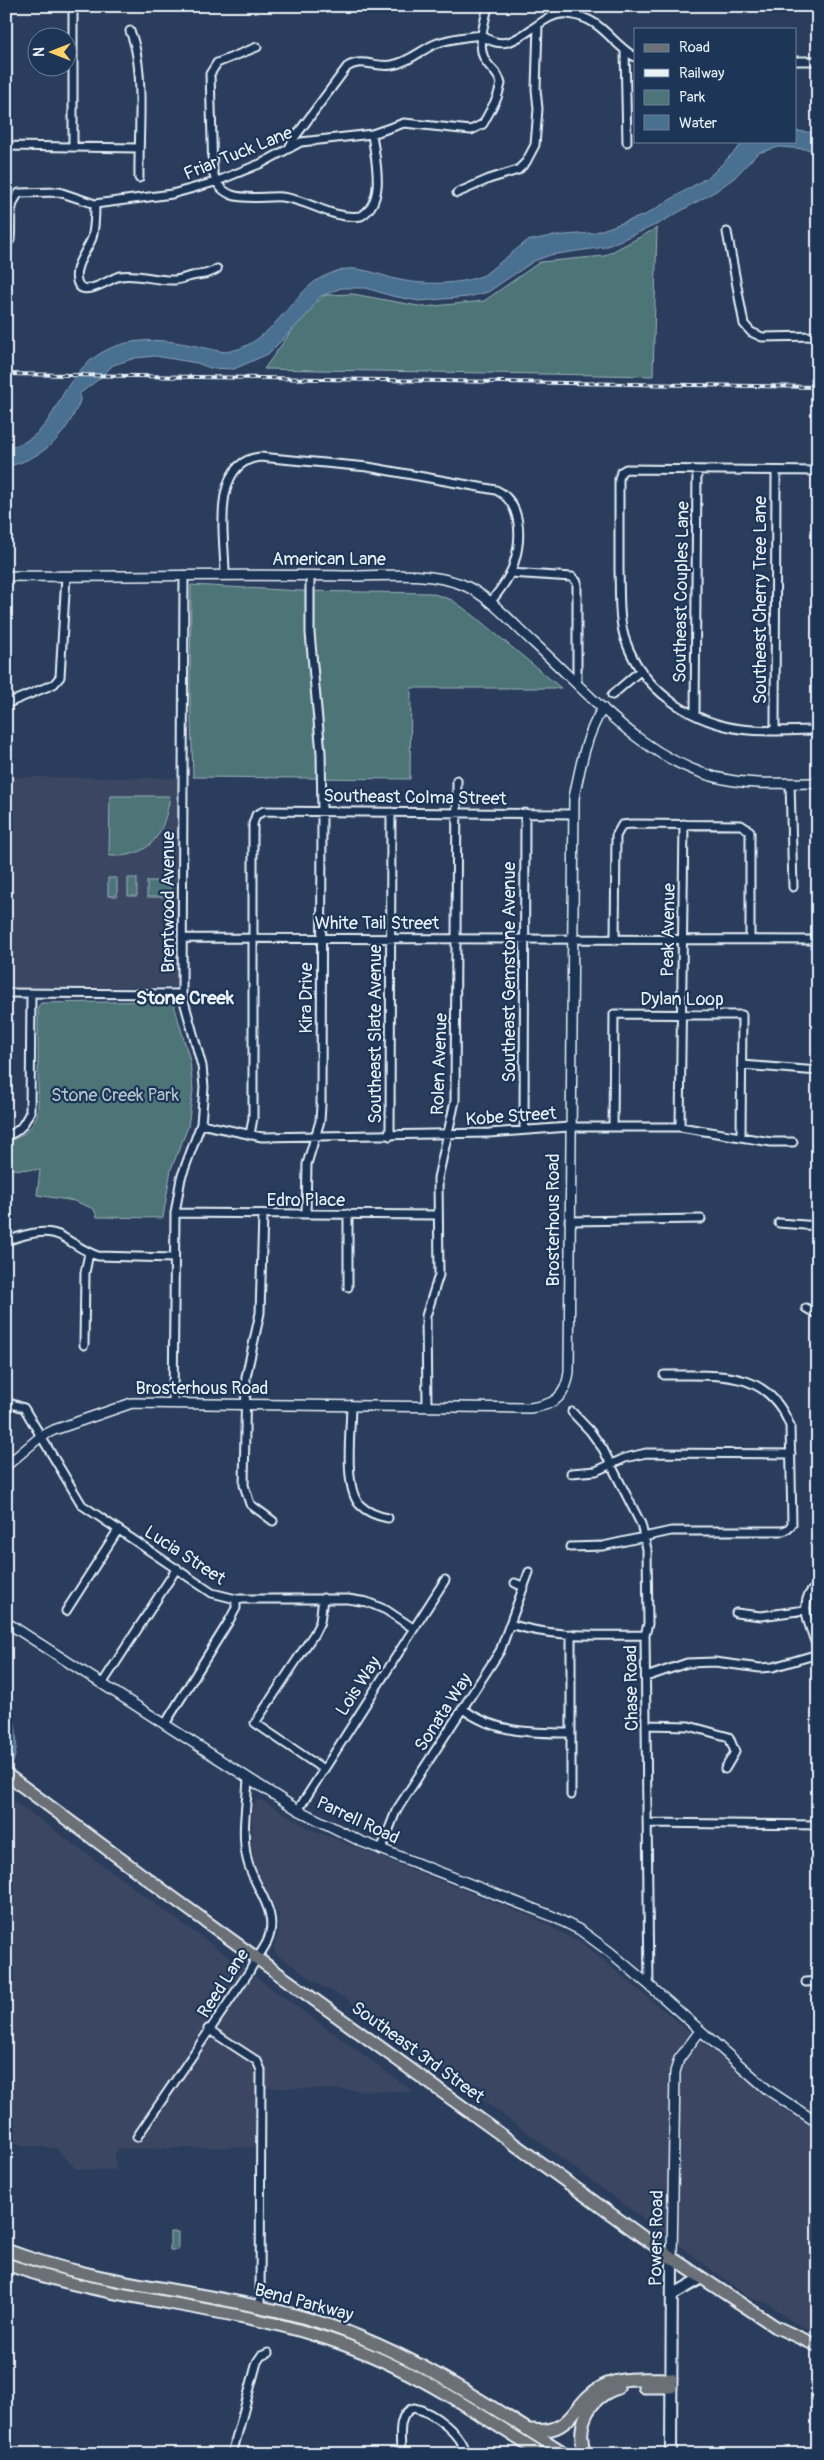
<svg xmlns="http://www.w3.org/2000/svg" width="824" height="2460" font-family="Pangolin,sans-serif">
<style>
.built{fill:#3b4662}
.green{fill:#4d7478;stroke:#9ab2b8}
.water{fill:#496f91;stroke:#89a3ba}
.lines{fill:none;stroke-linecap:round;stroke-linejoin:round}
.minor-casing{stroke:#e8f1f8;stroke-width:11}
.tertiary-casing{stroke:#e8f1f8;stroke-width:12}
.secondary-casing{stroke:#e8f1f8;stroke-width:14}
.primary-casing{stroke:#e8f1f8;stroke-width:15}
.trunk-casing{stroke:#e8f1f8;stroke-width:15}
.minor{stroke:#1d3557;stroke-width:7}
.tertiary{stroke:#1d3557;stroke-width:9}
.secondary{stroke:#1d3557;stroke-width:10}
.primary{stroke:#6a7074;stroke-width:11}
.trunk{stroke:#6a7074;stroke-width:11}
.rail-casing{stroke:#e8f1f8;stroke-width:4}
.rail{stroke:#1d3557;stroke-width:2;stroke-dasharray:5.5;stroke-linecap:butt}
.labels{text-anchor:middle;stroke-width:4.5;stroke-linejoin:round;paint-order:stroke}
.street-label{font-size:18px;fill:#e8f1f8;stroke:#1d3557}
.park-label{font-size:18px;fill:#b2c5cb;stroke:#1d3557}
.neighbourhood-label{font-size:19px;font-weight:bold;fill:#e8f1f8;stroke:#1d3557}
</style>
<rect width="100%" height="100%" fill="#2b3d5c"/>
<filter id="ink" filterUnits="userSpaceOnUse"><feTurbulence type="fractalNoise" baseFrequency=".02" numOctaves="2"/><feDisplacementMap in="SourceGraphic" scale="10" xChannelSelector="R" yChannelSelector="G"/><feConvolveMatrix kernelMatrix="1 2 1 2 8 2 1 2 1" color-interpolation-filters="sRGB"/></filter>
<g filter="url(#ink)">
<!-- built -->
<path class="built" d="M 6,777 L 179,778 L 177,984 L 175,987 L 6,987 Z
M 6,1795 L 414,2092 L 256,2087 L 257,2147 L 119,2149 L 115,2154 L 115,2170 L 76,2169 L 56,2148 L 21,2145 L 6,2138 Z
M 262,1800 L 312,1830 L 536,1919 L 583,1944 L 772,2100 L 818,2129 L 818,2334 L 790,2320 L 770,2304 L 750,2298 L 347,1999 L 323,1987 L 276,1954 L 274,1946 L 279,1932 L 279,1916 L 254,1864 L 252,1849 L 253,1806 L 258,1801 Z"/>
<!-- green -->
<path class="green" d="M 657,228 L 653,376 L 264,369 L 306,311 L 325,295 L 353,294 L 424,307 L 484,301 L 540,262 L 604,256 Z
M 191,585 L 301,591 L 431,593 L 452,600 L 473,615 L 561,688 L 411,688 L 410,779 L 193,777 L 190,692 Z
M 110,796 L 170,796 C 164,834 152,858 109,856 Z
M 108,878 L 117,878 L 117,896 L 108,896 Z
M 128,878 L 137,878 L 137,896 L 128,896 Z
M 147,881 L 170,881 L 170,897 L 147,897 Z
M 173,1001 L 190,1061 L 193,1090 L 188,1127 L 171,1169 L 163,1218 L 97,1217 L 94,1209 L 74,1201 L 37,1195 L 40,1170 L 6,1169 L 6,1142 C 23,1137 34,1128 38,1111 L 38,1007 L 41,1003 Z
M 170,2232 L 178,2232 L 178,2250 L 170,2250 Z"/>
<!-- water -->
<path class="water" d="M 795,131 L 818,133 L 818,150 L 779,147 L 758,153 L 734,178 L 716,191 L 658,224 L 605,247 L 550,255 L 534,261 L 488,292 L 468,297 L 419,301 L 392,296 L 366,288 L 341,288 L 319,297 L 309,313 L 268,354 L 234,369 L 210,368 L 197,363 L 155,356 L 135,358 L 113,365 L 99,379 L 79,394 C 82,400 78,406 75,412 C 61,442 38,459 6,467 L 6,448 C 15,446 24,443 31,438 C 45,428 53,413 61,398 C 78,366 102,344 141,341 C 169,338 198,347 225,352 C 266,347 284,307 313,283 C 319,278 329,274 337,271 C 358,264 380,276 400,280 C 425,285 460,285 484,275 L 527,241 L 551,236 L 593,233 L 645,215 L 711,175 L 740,146 L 748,141 L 795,141 Z
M 6,1697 C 18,1723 22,1752 6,1776 Z"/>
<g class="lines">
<defs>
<path id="minor" d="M 130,31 C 146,68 138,136 139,178
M 257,47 L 217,63 L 210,74 L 213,172 C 216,183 220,190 232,195 C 246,200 267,196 282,197 C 310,200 332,220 361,216 C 387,201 375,159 372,134
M 625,51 L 627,142
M 795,61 L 818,61
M 6,146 L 138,148
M 7,146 L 7,6
M 73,146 L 73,6
M 289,148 L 295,137 L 347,67 C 362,57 375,68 392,65 C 407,63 420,51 433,45 C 448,38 467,37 482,35 C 515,62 537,10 568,14 C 603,18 610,43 635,57
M 457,193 L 489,179 L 518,170 L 526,162 L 535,145 L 538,109 L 536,89 L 538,25
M 95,204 C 95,216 95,227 92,238 C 87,251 73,266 77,281 C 82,300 110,278 120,276 C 137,273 156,281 174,280 C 180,280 186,277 192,276 C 202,274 208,275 217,269
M 727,232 L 744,324 L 751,332 L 762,337 L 818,336
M 6,244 L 10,240 C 12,223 7,208 19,193 L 59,192 L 95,204 L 172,194 L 215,182 L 262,163 L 301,142 L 372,134 L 404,123 L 471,130 L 483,124 L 497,98 L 501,84 C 499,72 489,69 484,58 C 477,43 485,22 488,6
M 818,471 L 626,469 L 621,472 L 619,479 C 619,510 619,540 619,570 C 620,594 618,620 626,642 C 643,689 687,719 734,728 C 761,733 791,730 818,730
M 510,573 L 572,577 L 577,582 L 577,682
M 225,574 C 225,538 210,462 260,457 L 368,467 L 496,490 C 522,502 522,538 514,563 C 510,578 499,591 490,603
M 612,695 L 641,670
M 6,704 L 54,684 L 60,677 L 66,576
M 695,714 L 697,470
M 775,730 L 776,471
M 790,783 L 793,887
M 182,938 L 818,940
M 615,940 L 616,836 L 622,825 L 631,824 L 741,825 L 750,831 L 750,939
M 6,993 L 182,994
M 742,1065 L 818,1071
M 201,1124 L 262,1137 L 489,1133 L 569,1127 L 680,1127 L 771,1142 L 793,1142
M 613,1127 L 614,1014 L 742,1015 L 741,1135
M 680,1127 L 684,824
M 524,1130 L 525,813
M 250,1135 L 253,1118 L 253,824 L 256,815 L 264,811 L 574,814
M 6,1136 C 20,1132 24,1124 30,1112 L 31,993
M 390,1136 L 391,812
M 175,1213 L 438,1215
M 306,1214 L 307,1164 L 320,1121 L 321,1105 L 322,812 L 321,753 L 310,633 L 310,576
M 348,1214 L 348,1287
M 263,1215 L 260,1313 L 246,1377 L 244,1485 L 250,1504 L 273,1521
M 569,1221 L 701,1219
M 779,1223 L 818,1226
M 6,1241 C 24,1235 45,1227 63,1237 C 75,1244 85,1252 98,1256 L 174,1258
M 806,1308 L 818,1315
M 84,1345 L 85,1273 L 89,1253
M 6,1402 L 24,1408 L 82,1505 L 212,1593 L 236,1599 L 348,1599 L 367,1602 L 386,1610 L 413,1628
M 173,1402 L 175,1213 L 181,1178 L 201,1124 L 204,1087 L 202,1066 L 182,994 L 184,575
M 351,1405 C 351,1429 343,1488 360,1505 C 368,1513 377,1516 388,1518
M 427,1406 L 426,1316 L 439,1275 L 438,1178 L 455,1101 L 457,780
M 572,1412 L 590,1431 L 603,1449 L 641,1524 L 647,1549 L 648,1624 L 645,1635 L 649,1985
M 571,1473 L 596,1471 L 625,1458 L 646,1453 L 791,1454
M 570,1547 L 603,1546 L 671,1531 L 783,1531 L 788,1529 L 792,1524 L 790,1426 C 767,1367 716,1376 664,1375
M 515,1583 L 524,1587
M 818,1586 C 794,1599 812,1631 818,1650
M 323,1598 L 320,1622 L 314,1634 L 255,1723 L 323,1769
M 66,1611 L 118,1530
M 736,1613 L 761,1616 L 805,1610
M 510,1624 C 553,1638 600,1635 645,1635
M 646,1677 L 687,1663 L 715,1662 L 760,1668 L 773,1667 L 818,1654
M 102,1684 L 177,1568
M 463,1709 C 495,1733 532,1733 570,1733
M 165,1724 L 229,1621 L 236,1608 L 236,1599
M 647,1725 L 689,1726 L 729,1737 L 735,1752 L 725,1769
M 571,1795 L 571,1634
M 298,1810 L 445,1580
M 648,1823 L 818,1825
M 381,1850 L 396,1811 L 500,1651 L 529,1572
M 806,1982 L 818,1981
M 208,2029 L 257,2061 L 261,2070 L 260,2307
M 137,2137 L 249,1972 C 254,1962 262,1952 267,1942 C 281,1911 253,1888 247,1859 C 241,1833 247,1803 248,1778
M 232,2454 L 257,2362 L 261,2356 L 268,2353
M 401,2454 C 401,2439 396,2413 414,2408 C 433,2412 462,2434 465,2454"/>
<path id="tertiary" d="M 6,576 C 118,577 230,574 343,576 C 382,577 423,570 461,584 C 489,595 512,623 533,642 C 591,695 648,766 729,780 C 758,785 788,783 818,783
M 6,1466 L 40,1437 L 54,1430 L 132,1403 L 530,1408 C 554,1405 566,1397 569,1372 L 574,798 C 580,768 586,734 603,708
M 6,1622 L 298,1810 L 360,1841 L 552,1916 L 580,1930 L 610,1952 L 649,1985 L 768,2090 L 818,2123
M 672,2258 L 675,2072 L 679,2059 L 700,2031"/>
<path id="secondary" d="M 672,2295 L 702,2278
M 671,2454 L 672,2258"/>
<path id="primary" d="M 6,1774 L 172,1897 L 672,2258 L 776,2327 L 818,2346"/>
<path id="trunk" d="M 6,2250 C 101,2286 204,2290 302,2317 C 399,2344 481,2400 566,2454
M 6,2264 C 106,2300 214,2304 315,2335 C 398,2359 470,2408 542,2454
M 644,2387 L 671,2387
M 531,2430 C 575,2435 571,2402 603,2386 C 622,2376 649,2379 671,2379
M 585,2454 C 575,2425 589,2397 618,2388"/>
</defs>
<!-- minor casing -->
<use href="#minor" class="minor-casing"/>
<!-- tertiary casing -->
<use href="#tertiary" class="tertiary-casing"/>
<!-- secondary casing -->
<use href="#secondary" class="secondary-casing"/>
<!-- primary casing -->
<use href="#primary" class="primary-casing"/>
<!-- trunk casing -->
<use href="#trunk" class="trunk-casing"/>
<!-- minor -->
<use href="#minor" class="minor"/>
<!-- tertiary -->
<use href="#tertiary" class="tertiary"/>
<!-- secondary -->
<use href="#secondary" class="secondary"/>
<!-- primary -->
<use href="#primary" class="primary"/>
<!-- trunk -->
<use href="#trunk" class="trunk"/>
<defs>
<path id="rail" d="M 6,374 L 818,387"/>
</defs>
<!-- rail casing -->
<use href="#rail" class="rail-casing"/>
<!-- rail -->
<use href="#rail" class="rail"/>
</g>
</g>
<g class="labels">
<!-- street labels -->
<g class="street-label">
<text transform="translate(238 153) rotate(-22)" y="6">Friar Tuck Lane</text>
<text x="329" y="565">American Lane</text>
<text transform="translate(681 592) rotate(-89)" y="6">Southeast Couples Lane</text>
<text transform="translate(760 600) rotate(-90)" y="6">Southeast Cherry Tree Lane</text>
<text transform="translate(415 797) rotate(1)" y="6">Southeast Colma Street</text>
<text transform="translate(168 902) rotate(-90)" y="6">Brentwood Avenue</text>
<text x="377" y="929">White Tail Street</text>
<text transform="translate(668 930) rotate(-89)" y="6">Peak Avenue</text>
<text transform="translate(509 972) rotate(-90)" y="6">Southeast Gemstone Avenue</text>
<text transform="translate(306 998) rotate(-90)" y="6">Kira Drive</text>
<text x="682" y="1005">Dylan Loop</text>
<text transform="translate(375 1034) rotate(-90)" y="6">Southeast Slate Avenue</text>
<text transform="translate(439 1064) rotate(-88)" y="6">Rolen Avenue</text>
<text transform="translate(511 1116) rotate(-4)" y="6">Kobe Street</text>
<text x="306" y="1206">Edro Place</text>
<text transform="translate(553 1220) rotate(-90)" y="6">Brosterhous Road</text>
<text x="202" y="1394">Brosterhous Road</text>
<text transform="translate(185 1555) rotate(33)" y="6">Lucia Street</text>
<text transform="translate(358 1686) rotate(-57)" y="6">Lois Way</text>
<text transform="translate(631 1688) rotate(-91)" y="6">Chase Road</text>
<text transform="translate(443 1712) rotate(-57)" y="6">Sonata Way</text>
<text transform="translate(358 1820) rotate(25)" y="6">Parrell Road</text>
<text transform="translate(223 1983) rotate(-57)" y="6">Reed Lane</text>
<text transform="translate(418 2052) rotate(36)" y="6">Southeast 3rd Street</text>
<text transform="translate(656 2238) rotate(-89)" y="6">Powers Road</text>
<text transform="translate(304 2302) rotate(15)" y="6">Bend Parkway</text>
</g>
<!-- park labels -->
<g class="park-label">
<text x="115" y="1101">Stone Creek Park</text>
</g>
<!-- neighbourhood labels -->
<g class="neighbourhood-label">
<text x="185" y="1004">Stone Creek</text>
</g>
</g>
<!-- margin -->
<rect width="824" height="2460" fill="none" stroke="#1d3557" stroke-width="25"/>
<rect x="12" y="12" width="799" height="2435" fill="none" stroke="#e8f1f8" stroke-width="2" filter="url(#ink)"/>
<!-- legend -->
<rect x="634" y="28" width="162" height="115" fill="#1d3557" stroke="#6e8097"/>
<rect x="644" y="44" width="25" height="8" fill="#6a7074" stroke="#6e8097"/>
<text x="679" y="52" font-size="15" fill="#e8f1f8">Road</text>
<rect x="644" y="69" width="25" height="8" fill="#e8f1f8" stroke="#6e8097"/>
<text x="679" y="78" font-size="15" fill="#e8f1f8">Railway</text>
<rect x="644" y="90" width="25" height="15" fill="#4d7478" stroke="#6e8097"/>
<text x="679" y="102" font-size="15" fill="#e8f1f8">Park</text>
<rect x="644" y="115" width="25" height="15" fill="#496f91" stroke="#6e8097"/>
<text x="679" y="128" font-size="15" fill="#e8f1f8">Water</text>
<!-- north arrow -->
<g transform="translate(52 52) rotate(270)"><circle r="24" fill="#1d3557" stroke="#6e8097"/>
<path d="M0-4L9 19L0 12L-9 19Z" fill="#ffd166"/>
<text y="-8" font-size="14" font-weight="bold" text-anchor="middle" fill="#e8f1f8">N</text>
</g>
</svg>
